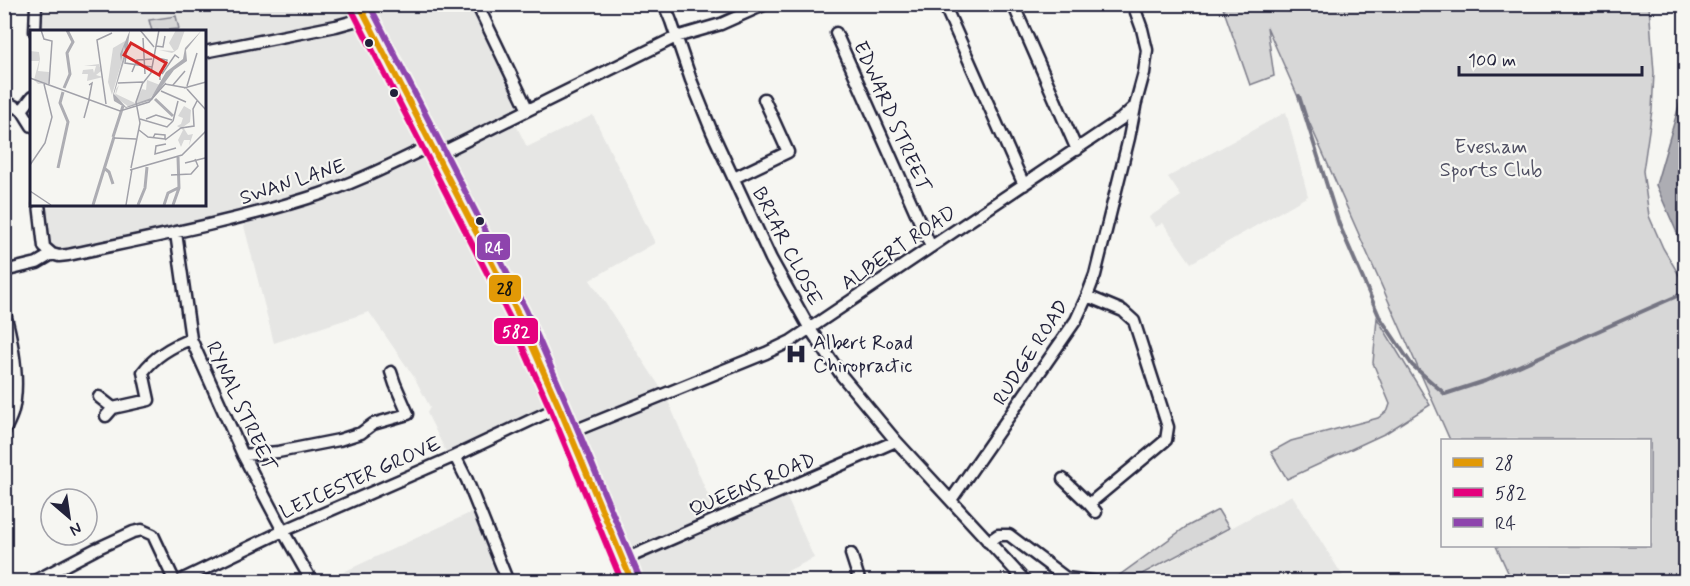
<svg xmlns="http://www.w3.org/2000/svg" width="1690" height="586" font-family="Mynerve,sans-serif">
<style>
.built{fill:#e6e6e4}
.green{fill:#d7d7d7;stroke:#7c7c89;stroke-width:1.5}
.water{fill:#adadb3;stroke:#757583;stroke-width:1.5}
.lines{fill:none;stroke-linecap:round;stroke-linejoin:round}
.stream{stroke:#757583;stroke-width:4}
.minor-casing{stroke:#22223b;stroke-width:15}
.primary-casing{stroke:#22223b;stroke-width:21}
.minor{stroke:#f6f6f2;stroke-width:10}
.primary{stroke:#f6f6f2;stroke-width:16}
.bus-1-casing{stroke:#f6f6f2;stroke-width:10}
.bus-2-casing{stroke:#f6f6f2;stroke-width:10}
.bus-3-casing{stroke:#f6f6f2;stroke-width:10}
.bus-1{stroke:#e29906;stroke-width:6}
.bus-2{stroke:#e5007d;stroke-width:6}
.bus-3{stroke:#8e44ad;stroke-width:6}
.bus-dot{fill:#22223b;stroke:#f6f6f2;stroke-width:2}
.labels{text-anchor:middle;stroke-width:4.5;stroke-linejoin:round;paint-order:stroke}
.street-label{font-size:20px;fill:#22223b;stroke:#f6f6f2}
.park-label{font-size:20px;fill:#4f4f62;stroke:#f6f6f2}
.poi-label{font-size:20px;fill:#22223b;stroke:#f6f6f2;text-anchor:start}
.inset-river{fill:none;stroke:#adadb3;stroke-width:3}
.inset-road{fill:none;stroke:#a1a1a9;stroke-width:1.5}
.view{fill:#d62828;fill-opacity:0.15;stroke:#d62828;stroke-width:3}
.inset-edge{fill:none;stroke:#22223b;stroke-width:3}
.line-badge{stroke:#f6f6f2;stroke-width:2}
.badge-label{font-size:16px;text-anchor:middle;font-weight:bold;fill:#fff}
.pale-badge-label{font-size:16px;text-anchor:middle;font-weight:bold;fill:#111}
</style>
<rect width="100%" height="100%" fill="#f6f6f2"/>
<filter id="ink" filterUnits="userSpaceOnUse"><feTurbulence type="fractalNoise" baseFrequency=".0167" numOctaves="2"/><feDisplacementMap in="SourceGraphic" scale="12" xChannelSelector="R" yChannelSelector="G"/><feConvolveMatrix kernelMatrix="1 2 1 2 8 2 1 2 1" color-interpolation-filters="sRGB"/></filter>
<g filter="url(#ink)">
<!-- built -->
<path class="built" d="M 36,5 L 476,5 L 527,112 L 513,119 L 527,147 L 593,115 L 655,243 L 590,280 L 666,396 L 718,519 L 784,491 L 814,558 L 767,581 L 629,581 L 557,408 L 447,454 L 427,413 L 430,407 L 414,377 L 369,312 L 274,343 L 242,218 L 64,260 L 48,251 L 41,204 L 204,204 L 204,32 L 35,32 Z
M 1286,112 L 1308,196 L 1191,263 L 1163,223 L 1156,227 L 1149,217 L 1181,196 L 1168,177 Z
M 1292,495 L 1346,581 L 1142,581 L 1144,575 Z
M 472,512 L 502,581 L 322,582 Z"/>
<!-- green -->
<path class="green" d="M 1222,5 L 1649,5 L 1654,73 L 1652,110 L 1643,171 L 1649,216 L 1663,248 L 1685,285 L 1685,581 L 1512,581 L 1496,546 L 1650,546 L 1650,440 L 1450,440 L 1267,27 L 1274,76 L 1250,85 Z
M 176,16 L 179,29 L 152,31 L 149,20 Z
M 1377,318 L 1430,405 L 1386,433 L 1287,479 L 1271,452 L 1291,441 L 1378,418 L 1388,410 L 1390,404 L 1373,363 Z
M 1218,510 L 1229,528 L 1142,574 L 1117,577 L 1186,527 Z"/>
<!-- water -->
<path class="water" d="M 1685,85 L 1685,251 L 1656,185 Z"/>
<g class="lines">
<!-- stream -->
<path class="stream" d="M 1299,96 L 1339,224 L 1379,316 L 1412,365 L 1445,394 L 1485,381 L 1686,292"/>
<defs>
<path id="minor" d="M 477,4 L 528,110
M 664,4 L 671,21 L 691,80 L 712,132 L 771,259 L 810,329 L 842,376 L 896,441 L 1026,582
M 944,4 L 1024,185
M 1013,4 L 1077,150
M 35,32 L 36,4
M 836,33 L 931,247
M 204,52 L 336,26 L 365,18
M 4,101 L 22,110 L 32,126
M 22,110 L 32,97
M 437,155 L 676,37 L 721,24 L 766,4
M 734,178 L 788,152 L 764,99
M 39,204 L 44,247 L 52,254
M 176,233 L 191,339 L 243,455 L 283,531 L 312,582
M 52,254 L 59,256 L 68,255 C 147,238 228,223 305,199 C 349,186 391,165 432,145
M 4,271 L 37,263 L 52,254
M 1087,296 L 1123,311 L 1134,321 L 1168,427 L 1166,440 L 1089,504
M 4,310 C 12,339 21,384 12,414 C 10,420 7,426 4,432
M 99,397 L 113,408
M 106,416 L 113,408 L 149,400 L 143,372 C 155,356 172,346 191,339
M 569,433 L 766,353 L 791,341 L 1121,119 L 1135,106 L 1144,73 L 1147,50 L 1142,29 L 1133,4
M 243,455 L 278,452 L 339,440 L 361,433 L 373,424 L 408,414 L 395,384 L 391,372
M 455,456 L 467,480 L 508,582
M 1063,479 L 1089,504 L 1096,512
M 951,500 L 1076,320 L 1087,296 L 1095,275 L 1129,138 L 1135,107
M 988,542 L 998,535 L 1009,535 L 1066,578 L 1099,582
M 851,554 L 860,582
M 623,560 L 896,441
M 33,582 L 96,549 L 133,532 L 142,530 L 153,535 L 175,582
M 177,582 L 283,531 L 455,456 L 559,407
M 613,582 L 629,574"/>
<path id="primary" d="M 359,4 L 518,314 L 559,407 L 632,582"/>
</defs>
<!-- minor casing -->
<use href="#minor" class="minor-casing"/>
<!-- primary casing -->
<use href="#primary" class="primary-casing"/>
<!-- minor -->
<use href="#minor" class="minor"/>
<!-- primary -->
<use href="#primary" class="primary"/>
<defs>
<path id="bus-1" d="M 359,4 L 518,314 L 559,407 L 632,582"/>
<path id="bus-2" d="M 351,8 L 510,318 L 551,411 L 622,582"/>
<path id="bus-3" d="M 369,4 L 526,310 L 567,404 L 640,579"/>
</defs>
<!-- bus-1 casing -->
<use href="#bus-1" class="bus-1-casing"/>
<!-- bus-2 casing -->
<use href="#bus-2" class="bus-2-casing"/>
<!-- bus-3 casing -->
<use href="#bus-3" class="bus-3-casing"/>
<!-- bus-1 -->
<use href="#bus-1" class="bus-1"/>
<!-- bus-2 -->
<use href="#bus-2" class="bus-2"/>
<!-- bus-3 -->
<use href="#bus-3" class="bus-3"/>
</g>
</g>
<!-- icons -->
<defs>
<symbol id="hospital-bare" viewBox="-9 -9 18 18"><path d="M-5-5h3v3.5h4V-5h3V5h-3V1.5h-4V5h-3Z" fill="#22223b" stroke="#f6f6f2" stroke-width="2.5" paint-order="stroke"/></symbol>
</defs>
<g fill-rule="evenodd">
<use href="#hospital-bare" x="781" y="339" width="30" height="30"/>
</g>
<!-- markers -->
<g class="bus-dot">
<circle cx="369" cy="43" r="5"/>
<circle cx="394" cy="93" r="5"/>
<circle cx="480" cy="221" r="5"/>
</g>
<g class="labels">
<!-- street labels -->
<g class="street-label">
<text transform="translate(893 116) rotate(66)" y="7">EDWARD STREET</text>
<text transform="translate(292 181) rotate(-18)" y="7">SWAN LANE</text>
<text transform="translate(788 246) rotate(63)" y="7">BRIAR CLOSE</text>
<text transform="translate(898 247) rotate(-34)" y="7">ALBERT ROAD</text>
<text transform="translate(1030 352) rotate(-57)" y="7">RUDGE ROAD</text>
<text transform="translate(242 406) rotate(65)" y="7">RYNAL STREET</text>
<text transform="translate(360 477) rotate(-24)" y="7">LEICESTER GROVE</text>
<text transform="translate(752 484) rotate(-23)" y="7">QUEENS ROAD</text>
</g>
<!-- park labels -->
<g class="park-label">
<text x="1491" y="153">Evesham<tspan x="1491" dy="23">Sports Club</tspan></text>
</g>
<!-- poi labels -->
<g class="poi-label">
<text x="813" y="349">Albert Road<tspan x="813" dy="23">Chiropractic</tspan></text>
</g>
</g>
<!-- overview -->
<g transform="translate(30 30)">
<rect width="176" height="176" fill="#f6f6f2"/>
<path d="M 146,0 L 155,0 L 148,19 L 144,22 L 142,23 L 129,20 L 144,21 L 139,13 ZM 95,11 L 95,21 L 82,65 L 78,52 L 83,18 ZM 0,21 L 9,22 L 10,29 L 8,41 L 19,42 L 19,53 L 8,54 L 4,50 L 9,31 L 0,31 ZM 69,34 L 71,41 L 66,45 L 73,47 L 57,51 L 58,44 L 52,44 L 53,40 L 63,39 L 64,43 L 66,36 L 54,36 ZM 117,50 L 130,55 L 119,70 L 99,77 L 85,67 L 86,59 L 89,55 L 86,64 L 105,73 L 112,59 L 116,60 ZM 154,76 L 161,80 L 160,92 L 153,97 L 162,93 L 153,97 L 158,105 L 163,104 L 159,116 L 160,110 L 154,110 L 151,117 L 148,110 L 153,100 L 147,96 L 151,94 L 153,88 L 148,86 Z" fill="#d7d7d7"/>
<path d="M 100,0 L 97,22 L 84,64 L 96,77 L 121,68 L 136,42 L 153,29 L 155,18 L 172,0 L 156,20 L 157,31 L 144,40 L 122,70 L 96,78 L 84,71 L 83,65 L 95,21 L 94,16 L 91,31 L 90,24 Z" fill="#adadb3"/>
<path class="inset-river" d="M 34,58 L 40,44 L 37,23 L 43,12 L 37,0M 125,69 L 143,86M 83,107 L 93,76M 28,138 L 38,92 L 30,73 L 33,62M 74,138 L 79,142 L 83,154M 63,175 L 84,107M 108,175 L 115,158 L 117,137M 134,175 L 138,163 L 148,158M 143,175 L 149,158 L 148,127"/>
<path class="inset-road" d="M 11,0 L 14,9 L 22,11 L 19,54M 110,0 L 124,17M 113,8 L 115,44M 126,16 L 133,17 L 135,6M 97,19 L 95,33 L 122,37M 102,42 L 107,30 L 122,29M 132,44 L 145,25 L 149,28M 0,48 L 90,81 L 119,72 L 136,53M 130,50 L 130,42 L 136,35 L 137,30 L 132,29 L 136,33M 88,53 L 113,52M 113,53 L 121,43 L 129,0M 135,54 L 157,58M 59,55 L 62,53 L 59,69M 143,55 L 155,41M 157,56 L 167,23M 154,58 L 176,52M 157,59 L 176,80M 131,61 L 156,72M 76,74 L 67,10 L 82,3M 54,88 L 59,70M 110,89 L 137,97 L 143,91M 116,89 L 126,85 L 142,90M 143,91 L 148,71M 109,100 L 118,107 L 135,109M 84,108 L 106,109M 123,108 L 125,104 L 135,105 L 135,109M 135,110 L 151,98 L 164,96 L 163,79 L 167,71M 136,114 L 126,116 L 125,124 L 146,118M 155,133 L 175,128M 0,135 L 15,113 L 22,87 L 14,54M 101,138 L 110,93 L 106,72 L 113,52M 100,140 L 152,125 L 176,101M 141,145 L 161,144 L 168,136 L 165,129M 0,161 L 21,175M 96,175 L 102,139"/>
<path class="view" d="M 101,13 L 136,33 L 129,45 L 94,25 Z"/>
<rect width="176" height="176" class="inset-edge"/>
</g>
<g class="line-badge">
<rect x="476" y="233" width="35" height="28" rx="6" fill="#8e44ad"/>
<rect x="488" y="274" width="34" height="29" rx="6" fill="#e29906"/>
<rect x="493" y="317" width="46" height="28" rx="6" fill="#e5007d"/>
</g>
<g class="badge-label">
<text x="494" y="253">R4</text>
<text x="516" y="337">582</text>
</g>
<g class="pale-badge-label">
<text x="505" y="294">28</text>
</g>
<!-- margin -->
<rect width="1690" height="586" fill="none" stroke="#f6f6f2" stroke-width="24"/>
<rect x="12" y="12" width="1666" height="562" fill="none" stroke="#22223b" stroke-width="2" filter="url(#ink)"/>
<!-- legend -->
<rect x="1441" y="439" width="210" height="108" fill="#f6f6f2" stroke="#a1a1a9" stroke-width="1.5"/>
<rect x="1453" y="458" width="30" height="9" fill="#e29906" stroke="#a1a1a9" stroke-width="1.5"/>
<text x="1495" y="469" font-size="18" fill="#22223b">28</text>
<rect x="1453" y="488" width="30" height="9" fill="#e5007d" stroke="#a1a1a9" stroke-width="1.5"/>
<text x="1495" y="499" font-size="18" fill="#22223b">582</text>
<rect x="1453" y="518" width="30" height="9" fill="#8e44ad" stroke="#a1a1a9" stroke-width="1.5"/>
<text x="1495" y="529" font-size="18" fill="#22223b">R4</text>
<!-- north arrow -->
<g transform="translate(69 517) rotate(151)"><circle r="28" fill="#f6f6f2" stroke="#a1a1a9" stroke-width="1.5"/>
<path d="M0-4.5L10 22L0 15L-10 22Z" fill="#22223b"/>
<text y="-9" font-size="16" font-weight="bold" text-anchor="middle" fill="#22223b">N</text>
</g>
<!-- scale -->
<path d="M1459 66v9h183v-9" fill="none" stroke="#22223b" stroke-width="3"/>
<text x="1468" y="66" font-size="18" fill="#22223b" stroke="#f6f6f2" stroke-width="4.5" paint-order="stroke">100 m</text>
</svg>
